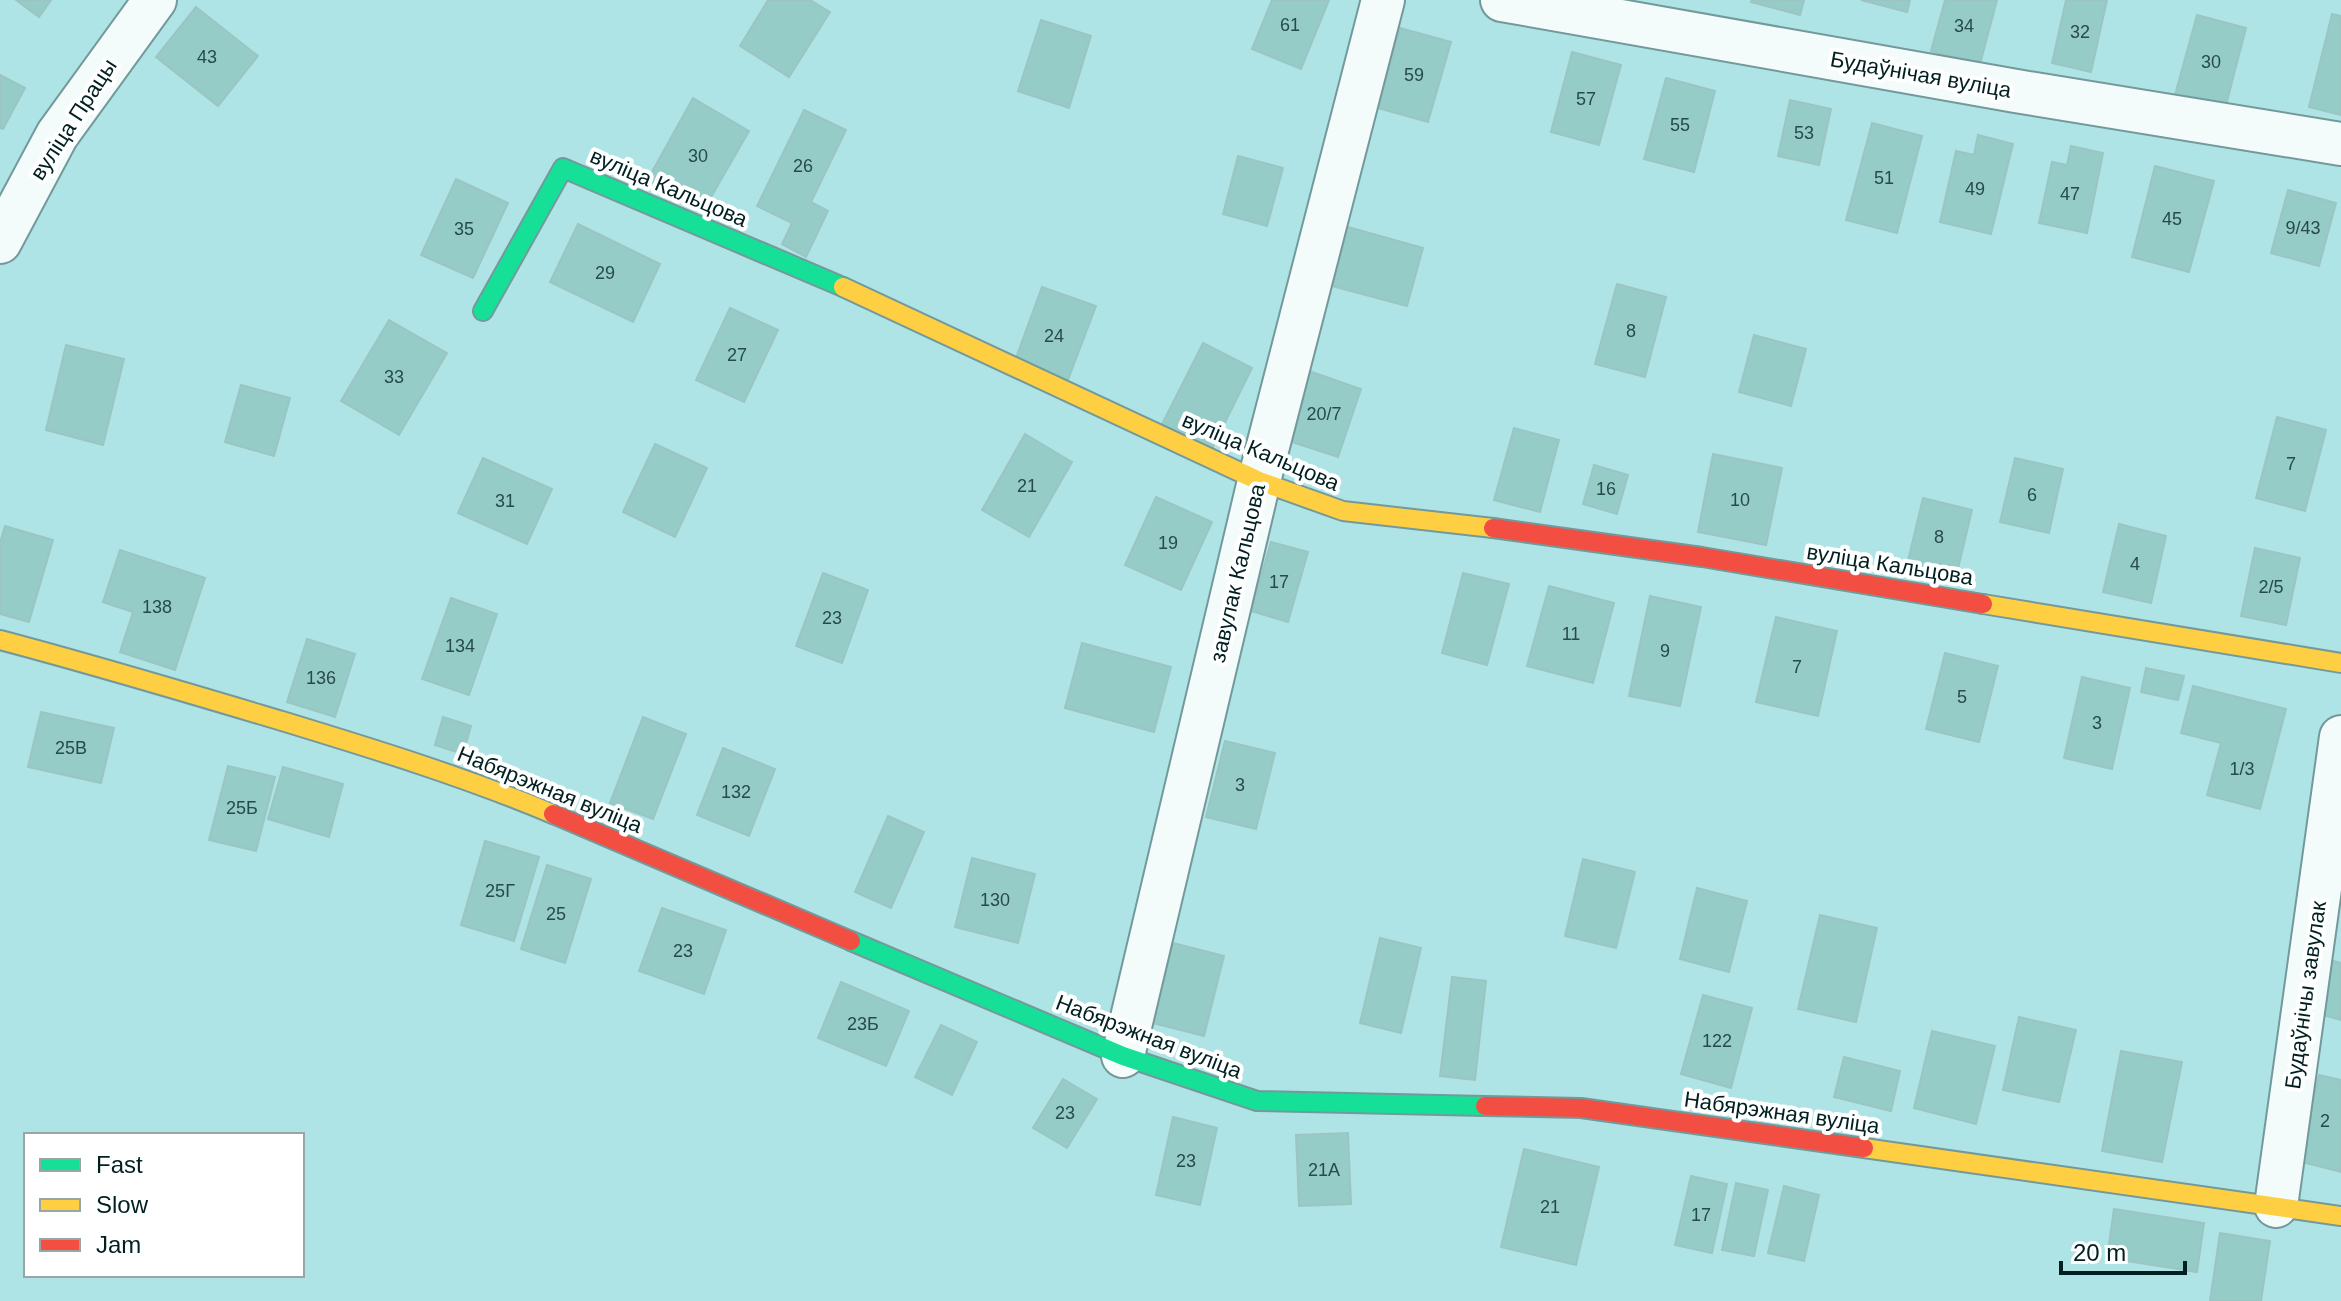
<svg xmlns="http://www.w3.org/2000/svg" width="2341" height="1301" font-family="Helvetica,sans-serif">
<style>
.building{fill:#96ccc8;stroke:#9bc5c2;stroke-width:2}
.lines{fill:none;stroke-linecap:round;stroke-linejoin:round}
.street-casing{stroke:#73999b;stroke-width:46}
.fast-casing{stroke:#73999b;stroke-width:22}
.slow-casing{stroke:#73999b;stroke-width:22}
.jam-casing{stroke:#73999b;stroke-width:22}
.street{stroke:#f3fbfb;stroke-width:42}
.fast{stroke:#16e098;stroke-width:18}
.slow{stroke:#ffcf43;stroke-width:18}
.jam{stroke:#f24e42;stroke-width:18}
.labels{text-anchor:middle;stroke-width:8;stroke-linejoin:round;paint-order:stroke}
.number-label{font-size:18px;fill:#264b4b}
.street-label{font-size:22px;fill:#012021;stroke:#fff}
</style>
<rect width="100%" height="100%" fill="#afe4e6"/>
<!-- building -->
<path class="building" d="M 16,0 L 51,0 L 39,17 Z
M 768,0 L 810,0 L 830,12 L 789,77 L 740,46 Z
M 1272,0 L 1329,0 L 1301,69 L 1252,49 Z
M 1752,0 L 1804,0 L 1800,15 L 1751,2 Z
M 1861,0 L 1910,0 L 1907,12 Z
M 1945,0 L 1997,0 L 1980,64 L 1931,51 Z
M 2066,0 L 2107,0 L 2091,72 L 2052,63 Z
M 196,7 L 258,56 L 218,106 L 156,57 Z
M 2332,14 L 2341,16 L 2341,115 L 2309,107 Z
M 2197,15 L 2246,28 L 2225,109 L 2175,95 Z
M 1041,20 L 1091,36 L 1069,108 L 1018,91 Z
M 1400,28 L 1451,42 L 1428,122 L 1378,108 Z
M 1572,52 L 1621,65 L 1599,145 L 1551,132 Z
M 0,75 L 25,88 L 3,129 L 0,128 Z
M 1666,78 L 1715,91 L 1694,172 L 1644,159 Z
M 693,98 L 749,131 L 702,213 L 647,181 Z
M 1790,100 L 1831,109 L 1819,165 L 1778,156 Z
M 804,110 L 846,130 L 811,202 L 828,211 L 806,257 L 782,244 L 792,223 L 757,206 Z
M 1872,123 L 1922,136 L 1897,233 L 1846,220 Z
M 1978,135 L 2013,144 L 1991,234 L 1940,222 L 1956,151 L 1974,155 Z
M 2071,146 L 2103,153 L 2087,233 L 2039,223 L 2052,162 L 2067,165 Z
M 1238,156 L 1283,168 L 1267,226 L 1223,214 Z
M 2155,166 L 2214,181 L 2189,272 L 2132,257 Z
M 456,179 L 508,203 L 473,278 L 421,255 Z
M 2288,190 L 2336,203 L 2319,266 L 2271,253 Z
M 578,224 L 660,264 L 633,322 L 550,282 Z
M 1348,227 L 1423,248 L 1407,306 L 1332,286 Z
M 1617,284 L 1666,297 L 1645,377 L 1595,364 Z
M 1042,287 L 1096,306 L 1066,385 L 1013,366 Z
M 730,308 L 778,330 L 744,402 L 696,380 Z
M 389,320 L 447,353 L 399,435 L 341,401 Z
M 1754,335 L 1806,349 L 1791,406 L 1739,392 Z
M 1203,343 L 1252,368 L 1210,453 L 1160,428 Z
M 66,345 L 124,359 L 103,445 L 46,430 Z
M 1309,371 L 1361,389 L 1338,457 L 1286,440 Z
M 241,385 L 290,398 L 274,456 L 225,442 Z
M 2277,417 L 2326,430 L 2305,511 L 2256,498 Z
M 1514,428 L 1559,440 L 1540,512 L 1494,500 Z
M 1025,434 L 1072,462 L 1029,537 L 982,510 Z
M 655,444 L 707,468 L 675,537 L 623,512 Z
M 1713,454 L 1782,468 L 1766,545 L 1698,532 Z
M 483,458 L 552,489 L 527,544 L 458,513 Z
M 2015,458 L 2063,469 L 2049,533 L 2000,522 Z
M 1594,465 L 1628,475 L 1617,514 L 1583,504 Z
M 1156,497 L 1212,522 L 1181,590 L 1125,565 Z
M 1923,498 L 1972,510 L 1956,577 L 1907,565 Z
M 2119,524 L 2166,536 L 2151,603 L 2103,592 Z
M 5,526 L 53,540 L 29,622 L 0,614 L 0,543 Z
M 1271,542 L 1308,552 L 1288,622 L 1251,611 Z
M 2255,548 L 2300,558 L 2286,625 L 2241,616 Z
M 120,550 L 205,578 L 175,670 L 120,652 L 133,612 L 103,602 Z
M 823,573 L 868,590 L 842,663 L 796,646 Z
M 1463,573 L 1509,584 L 1487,665 L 1442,653 Z
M 1549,586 L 1614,603 L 1593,683 L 1527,666 Z
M 1650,596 L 1701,607 L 1680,706 L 1629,696 Z
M 451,598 L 497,614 L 469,695 L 422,679 Z
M 1776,617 L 1837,631 L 1818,716 L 1756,702 Z
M 307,639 L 355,654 L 335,717 L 287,702 Z
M 1082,643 L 1171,667 L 1154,732 L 1065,708 Z
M 1945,653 L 1998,666 L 1979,742 L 1926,729 Z
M 2146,668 L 2184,676 L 2178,700 L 2141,692 Z
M 2082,677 L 2130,688 L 2112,769 L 2064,758 Z
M 2193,686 L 2286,709 L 2260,809 L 2207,795 L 2221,743 L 2181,733 Z
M 41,712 L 114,728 L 101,783 L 28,767 Z
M 443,717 L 471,726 L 463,754 L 435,745 Z
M 643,717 L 686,734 L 653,819 L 610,803 Z
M 1225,741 L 1275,753 L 1256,829 L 1206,817 Z
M 723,748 L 775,769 L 749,836 L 697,815 Z
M 228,766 L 275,777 L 256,851 L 209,840 Z
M 283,767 L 343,784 L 329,837 L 268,819 Z
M 888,816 L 924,832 L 891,908 L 855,892 Z
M 485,841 L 539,857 L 514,941 L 461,925 Z
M 972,858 L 1035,874 L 1018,943 L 955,927 Z
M 1583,859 L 1635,872 L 1616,948 L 1565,936 Z
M 547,865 L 591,879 L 565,963 L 521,949 Z
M 1697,888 L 1747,901 L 1729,972 L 1680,959 Z
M 662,908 L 726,930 L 704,994 L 639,971 Z
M 1820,915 L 1877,928 L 1856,1022 L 1798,1009 Z
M 1380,938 L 1421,948 L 1401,1033 L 1360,1023 Z
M 1173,943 L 1224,956 L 1204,1036 L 1153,1023 Z
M 2330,960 L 2341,963 L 2341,1020 L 2319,1014 Z
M 1452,977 L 1486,981 L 1475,1080 L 1440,1076 Z
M 841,982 L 909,1011 L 886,1066 L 818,1038 Z
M 1703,995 L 1752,1008 L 1731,1088 L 1681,1074 Z
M 2019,1017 L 2076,1030 L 2059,1102 L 2003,1090 Z
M 941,1025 L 977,1042 L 952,1095 L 915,1077 Z
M 1932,1031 L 1995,1046 L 1976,1124 L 1914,1108 Z
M 2121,1051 L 2182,1062 L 2162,1162 L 2102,1151 Z
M 1844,1057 L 1900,1071 L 1891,1111 L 1834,1097 Z
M 2319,1075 L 2341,1080 L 2341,1172 L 2298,1161 Z
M 1063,1079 L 1097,1099 L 1067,1148 L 1033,1128 Z
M 1173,1117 L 1217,1128 L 1200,1205 L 1156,1195 Z
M 1348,1133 L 1351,1204 L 1299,1206 L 1296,1135 Z
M 1524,1149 L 1599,1167 L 1576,1265 L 1501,1247 Z
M 1691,1176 L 1727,1184 L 1712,1253 L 1675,1245 Z
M 1736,1183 L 1768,1190 L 1754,1256 L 1722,1250 Z
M 1784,1186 L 1819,1195 L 1804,1261 L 1768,1253 Z
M 2114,1209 L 2204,1223 L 2197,1272 L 2107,1258 Z
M 2220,1233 L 2270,1241 L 2261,1301 L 2210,1301 Z"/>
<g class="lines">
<defs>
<path id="street" d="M 1502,0 L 2016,91 L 2341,144
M 0,242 L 57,135 L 155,0
M 1123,1056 L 1259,481 L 1383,0
M 2276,1206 L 2341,737"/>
<path id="fast" d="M 483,311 L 563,168 L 843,287
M 851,941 L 1123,1056 L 1257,1101 L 1485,1106"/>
<path id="slow" d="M 843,287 L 1259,481 L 1343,511 L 1493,528
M 1983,604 L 2341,663
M 0,640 C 95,665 188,693 282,721 C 374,749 465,777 553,814
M 1864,1148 L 2341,1216"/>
<path id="jam" d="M 1493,528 L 1702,557 L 1983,604
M 553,814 L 851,941
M 1485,1106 L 1581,1108 L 1864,1148"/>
</defs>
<!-- street casing -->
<use href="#street" class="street-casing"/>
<!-- fast casing -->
<use href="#fast" class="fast-casing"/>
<!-- slow casing -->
<use href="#slow" class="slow-casing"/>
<!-- jam casing -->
<use href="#jam" class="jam-casing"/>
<!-- street -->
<use href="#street" class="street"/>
<!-- fast -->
<use href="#fast" class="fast"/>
<!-- slow -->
<use href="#slow" class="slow"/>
<!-- jam -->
<use href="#jam" class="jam"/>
</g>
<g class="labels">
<!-- number labels -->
<g class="number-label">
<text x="1290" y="31">61</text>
<text x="1964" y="32">34</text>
<text x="2080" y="38">32</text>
<text x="207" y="63">43</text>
<text x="2211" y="68">30</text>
<text x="1414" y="81">59</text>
<text x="1586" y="105">57</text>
<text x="1680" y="131">55</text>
<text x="1804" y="139">53</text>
<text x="698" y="162">30</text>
<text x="803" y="172">26</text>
<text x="1884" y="184">51</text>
<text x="1975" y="195">49</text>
<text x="2070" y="200">47</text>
<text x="2172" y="225">45</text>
<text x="2303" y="234">9/43</text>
<text x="464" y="235">35</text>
<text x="605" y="279">29</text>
<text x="1631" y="337">8</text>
<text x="1054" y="342">24</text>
<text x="737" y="361">27</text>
<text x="394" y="383">33</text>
<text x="1324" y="420">20/7</text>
<text x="2291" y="470">7</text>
<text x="1027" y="492">21</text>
<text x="1606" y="495">16</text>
<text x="2032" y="501">6</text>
<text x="1740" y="506">10</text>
<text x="505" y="507">31</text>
<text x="1939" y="543">8</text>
<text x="1168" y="549">19</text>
<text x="2135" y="570">4</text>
<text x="1279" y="588">17</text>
<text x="2271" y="593">2/5</text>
<text x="157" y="613">138</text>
<text x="832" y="624">23</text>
<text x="1571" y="640">11</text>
<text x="460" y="652">134</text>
<text x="1665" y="657">9</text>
<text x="1797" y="673">7</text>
<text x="321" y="684">136</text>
<text x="1962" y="703">5</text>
<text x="2097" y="729">3</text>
<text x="71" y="754">25В</text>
<text x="2242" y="775">1/3</text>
<text x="1240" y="791">3</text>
<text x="736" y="798">132</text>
<text x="242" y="814">25Б</text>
<text x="500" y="897">25Г</text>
<text x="995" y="906">130</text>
<text x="556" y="920">25</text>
<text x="683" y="957">23</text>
<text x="863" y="1030">23Б</text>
<text x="1717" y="1047">122</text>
<text x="1065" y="1119">23</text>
<text x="2325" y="1127">2</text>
<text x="1186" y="1167">23</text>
<text x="1324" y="1176">21А</text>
<text x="1550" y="1213">21</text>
<text x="1701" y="1221">17</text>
</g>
<!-- street labels -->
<g class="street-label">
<text transform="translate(1921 74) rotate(10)" y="8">Будаўнічая вуліца</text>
<text transform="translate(73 119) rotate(-57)" y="8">вуліца Працы</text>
<text transform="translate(669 187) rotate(23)" y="8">вуліца Кальцова</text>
<text transform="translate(1261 451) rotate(23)" y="8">вуліца Кальцова</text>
<text transform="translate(1890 564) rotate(9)" y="8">вуліца Кальцова</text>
<text transform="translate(1237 573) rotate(-77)" y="8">завулак Кальцова</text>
<text transform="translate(550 789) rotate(22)" y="8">Набярэжная вуліца</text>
<text transform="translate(2305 995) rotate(-82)" y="8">Будаўнічы завулак</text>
<text transform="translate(1149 1036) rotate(21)" y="8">Набярэжная вуліца</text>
<text transform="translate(1782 1112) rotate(8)" y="8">Набярэжная вуліца</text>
</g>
</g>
<!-- legend -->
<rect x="24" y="1133" width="280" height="144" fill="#ffffff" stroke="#99a6a6" stroke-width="2"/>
<rect x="40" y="1159" width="40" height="12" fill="#16e098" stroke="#99a6a6" stroke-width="2"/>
<text x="96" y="1173" font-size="24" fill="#012021">Fast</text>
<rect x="40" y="1199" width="40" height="12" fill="#ffcf43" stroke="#99a6a6" stroke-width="2"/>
<text x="96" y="1213" font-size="24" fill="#012021">Slow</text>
<rect x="40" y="1239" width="40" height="12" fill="#f24e42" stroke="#99a6a6" stroke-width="2"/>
<text x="96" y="1253" font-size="24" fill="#012021">Jam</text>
<!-- scale -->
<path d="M2061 1261v12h124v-12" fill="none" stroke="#012021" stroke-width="4"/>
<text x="2073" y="1261" font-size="24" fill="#012021" stroke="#ffffff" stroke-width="6" paint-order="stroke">20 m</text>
</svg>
